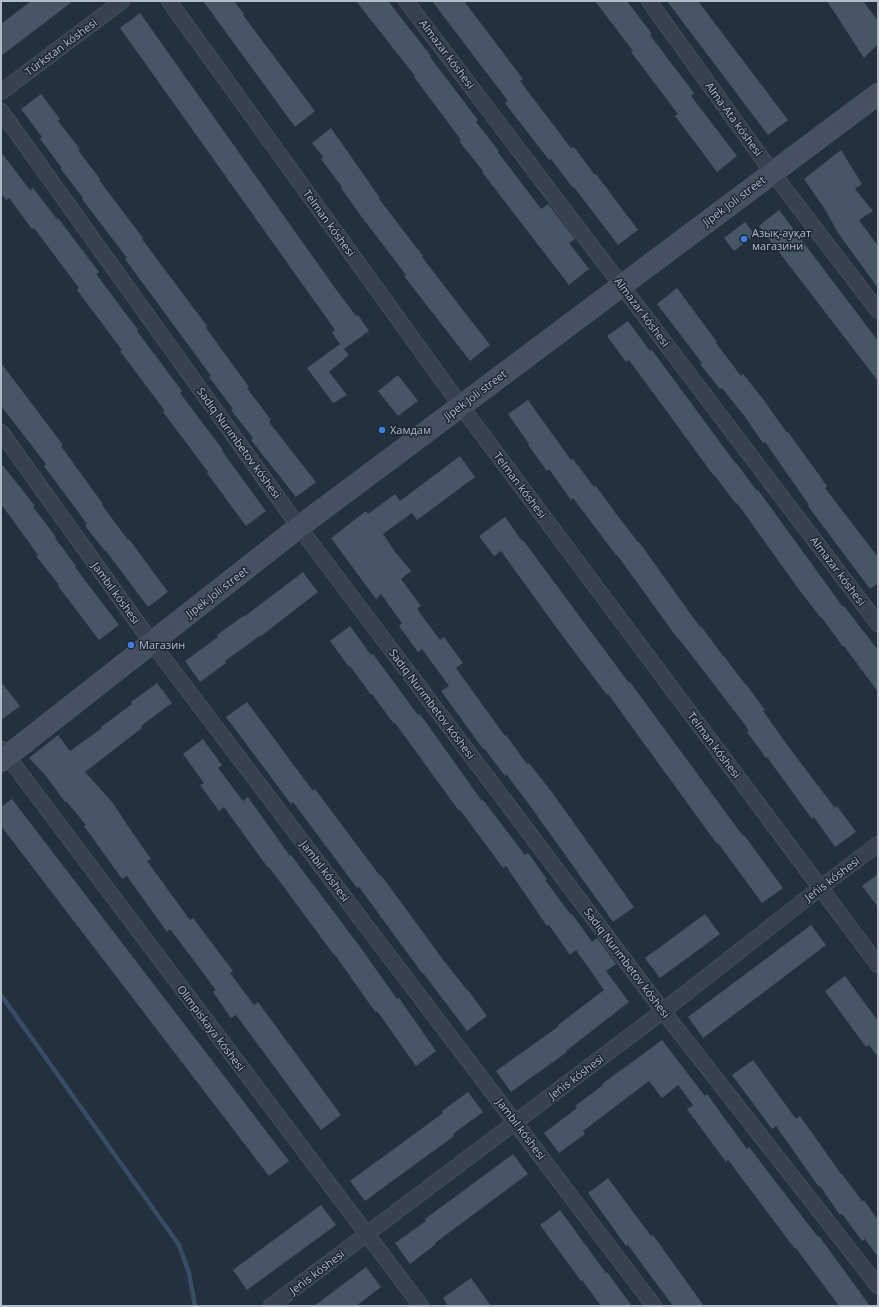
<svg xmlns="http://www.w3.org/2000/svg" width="879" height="1307" font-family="'Open Sans',sans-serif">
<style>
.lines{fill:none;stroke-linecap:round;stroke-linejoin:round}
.stream{stroke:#364d65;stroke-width:4.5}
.building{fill:#475664}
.street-casing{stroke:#55606c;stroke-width:16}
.secondary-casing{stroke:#55606c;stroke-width:22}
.street{stroke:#37424e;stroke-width:15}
.secondary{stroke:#455161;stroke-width:21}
.shop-dot{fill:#3f7fe0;stroke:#1c2733;stroke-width:1.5}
.labels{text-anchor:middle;stroke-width:3;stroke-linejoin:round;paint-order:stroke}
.street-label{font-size:11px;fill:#b3bdc9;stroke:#1c2733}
.poi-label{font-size:11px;fill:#b3bdc9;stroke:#1c2733;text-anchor:start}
</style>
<rect width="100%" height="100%" fill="#23303e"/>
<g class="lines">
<!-- stream -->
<path class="stream" d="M 1,995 L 179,1245 L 189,1273 L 195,1306"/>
</g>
<!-- building -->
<path class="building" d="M 31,1 L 73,1 L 1,56 L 1,24 Z
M 203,1 L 234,1 L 244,14 L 243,15 L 315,111 L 295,127 Z
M 356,1 L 388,1 L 431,56 L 430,57 L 478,120 L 476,122 L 499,151 L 498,152 L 541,209 L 548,204 L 575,239 L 569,243 L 589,269 L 569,285 L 482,172 L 483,171 L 459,141 L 461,140 L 414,77 L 415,76 Z
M 432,1 L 464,1 L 523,79 L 520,81 L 571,148 L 574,147 L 595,175 L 596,174 L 638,230 L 618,245 L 574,187 L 573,188 L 551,159 L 549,160 L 505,103 L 508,101 Z
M 595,1 L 627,1 L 652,34 L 650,35 L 694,93 L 691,96 L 737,156 L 717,172 L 675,116 L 678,114 L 631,52 L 633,51 Z
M 667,1 L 698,1 L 788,120 L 768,135 Z
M 827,1 L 863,1 L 878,21 L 878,44 L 864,58 Z
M 140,13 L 335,288 L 356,316 L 358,315 L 369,331 L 344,349 L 349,355 L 329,372 L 347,395 L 333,403 L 307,368 L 340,344 L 332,333 L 335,330 L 120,28 Z
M 41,94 L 60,119 L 58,121 L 80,149 L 78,150 L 100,179 L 99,180 L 143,238 L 142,239 L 207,326 L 206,328 L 249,387 L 247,388 L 271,420 L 269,422 L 316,482 L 296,497 L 251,440 L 253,438 L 231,410 L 233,409 L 209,377 L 211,376 L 125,259 L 127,258 L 82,199 L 83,198 L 60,168 L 62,168 L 40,139 L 42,137 L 21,109 Z
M 331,128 L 380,198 L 379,199 L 423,256 L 422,257 L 490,345 L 470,361 L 404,276 L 406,275 L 361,216 L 341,188 L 342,187 L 321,159 L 323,157 L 312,143 Z
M 841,150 L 862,184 L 855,189 L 873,211 L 859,220 L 878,246 L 878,288 L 838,233 L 826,211 L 804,179 Z
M 1,152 L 30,190 L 33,188 L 57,219 L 58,218 L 99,272 L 96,274 L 138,330 L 137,331 L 182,391 L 180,393 L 223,450 L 222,451 L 266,511 L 246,526 L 207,473 L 208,472 L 163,412 L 165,411 L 120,351 L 122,350 L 77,290 L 79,288 L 34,228 L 32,229 L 9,198 L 6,200 L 1,193 Z
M 779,210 L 878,341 L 878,381 L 759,226 Z
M 745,222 L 755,235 L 734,251 L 724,238 Z
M 677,288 L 717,342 L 716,343 L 741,376 L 743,374 L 763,399 L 787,433 L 788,432 L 827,486 L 825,488 L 878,557 L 878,583 L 870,589 L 808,506 L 809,505 L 765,442 L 763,443 L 745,417 L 722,388 L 720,389 L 700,364 L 702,363 L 657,304 Z
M 628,321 L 650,351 L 652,350 L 736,464 L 737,464 L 757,491 L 758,490 L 843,607 L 844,606 L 878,650 L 878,692 L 844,646 L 843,647 L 822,618 L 821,618 L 800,591 L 737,503 L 736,504 L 715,476 L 714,476 L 629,360 L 626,362 L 607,336 Z
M 1,363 L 63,445 L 61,446 L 103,504 L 102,505 L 128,540 L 129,539 L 168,592 L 148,607 L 106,551 L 105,551 L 85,526 L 87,524 L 44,466 L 46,464 L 1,406 Z
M 398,375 L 418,401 L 398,416 L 378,391 Z
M 528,400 L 571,460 L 573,459 L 594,487 L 596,486 L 617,515 L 638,542 L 639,542 L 700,627 L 701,626 L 723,656 L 724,656 L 745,684 L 746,684 L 765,710 L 763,711 L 788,746 L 835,808 L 837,806 L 856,832 L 835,847 L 814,817 L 812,819 L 767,757 L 766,758 L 747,732 L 749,730 L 679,639 L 678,639 L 617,555 L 616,555 L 573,498 L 571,500 L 549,469 L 547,471 L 528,445 L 529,444 L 508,414 Z
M 460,456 L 475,477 L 417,520 L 412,513 L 383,534 L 396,553 L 411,571 L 401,579 L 421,606 L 417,609 L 440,640 L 444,637 L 463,663 L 456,668 L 505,736 L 506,735 L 527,764 L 529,763 L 551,791 L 634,907 L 613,922 L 528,803 L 506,774 L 505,776 L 484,748 L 483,749 L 441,691 L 449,686 L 422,649 L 418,652 L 399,626 L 402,623 L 381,594 L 376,599 L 331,538 L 366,511 L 368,514 L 395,494 L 400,501 Z
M 1,463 L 35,506 L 33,507 L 56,537 L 55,538 L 76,566 L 75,567 L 119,625 L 99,640 L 58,586 L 59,585 L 36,556 L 38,555 L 1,504 Z
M 505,517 L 522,541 L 523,540 L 629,683 L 630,682 L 743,836 L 744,835 L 783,888 L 762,903 L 718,843 L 717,844 L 608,694 L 607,695 L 564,638 L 501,551 L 494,556 L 479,536 Z
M 303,572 L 318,592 L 261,636 L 261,635 L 225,661 L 226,663 L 200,682 L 185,661 L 218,637 L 217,635 L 243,616 L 244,617 Z
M 350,626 L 371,655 L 373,654 L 418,715 L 420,714 L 482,801 L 483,800 L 525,855 L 528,853 L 547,879 L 545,880 L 571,915 L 572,914 L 592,942 L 597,938 L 616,964 L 606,971 L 629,1002 L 566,1051 L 567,1052 L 511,1092 L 496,1071 L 559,1026 L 558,1025 L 604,990 L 576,950 L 570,955 L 549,925 L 547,926 L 506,866 L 503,868 L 460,810 L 459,811 L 395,723 L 394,724 L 372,694 L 371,695 L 350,666 L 349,667 L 330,641 Z
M 1,682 L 20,706 L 1,720 Z
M 157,683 L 172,703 L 141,726 L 142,728 L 85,772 L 113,803 L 128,826 L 151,859 L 147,861 L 190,920 L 193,918 L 233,971 L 230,973 L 254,1005 L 258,1002 L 341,1115 L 321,1130 L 236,1015 L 231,1018 L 213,992 L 216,990 L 170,929 L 167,932 L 127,876 L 122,879 L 84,826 L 86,825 L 66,801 L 65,802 L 46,776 L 29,758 L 58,735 L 70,751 L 102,728 L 101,727 L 132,704 L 131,702 Z
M 247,702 L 313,791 L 315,789 L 380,876 L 381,875 L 444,961 L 467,990 L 468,990 L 487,1016 L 467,1031 L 423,973 L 422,973 L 359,887 L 357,888 L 293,802 L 291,804 L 226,717 Z
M 203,739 L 222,765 L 218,768 L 243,801 L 248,797 L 290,856 L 291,855 L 358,944 L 397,999 L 399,998 L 436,1051 L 416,1066 L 377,1011 L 376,1013 L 335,955 L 334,955 L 269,867 L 268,868 L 224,807 L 219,811 L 200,785 L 204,783 L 183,754 Z
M 12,799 L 289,1161 L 269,1176 L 1,826 L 1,807 Z
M 878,874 L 878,907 L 862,886 Z
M 705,914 L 720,934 L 660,978 L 645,958 Z
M 811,925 L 826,945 L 703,1038 L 688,1017 Z
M 845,976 L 878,1021 L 878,1057 L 869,1045 L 866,1047 L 825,991 Z
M 662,1040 L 705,1096 L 707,1094 L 747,1149 L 749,1147 L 818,1237 L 819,1236 L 870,1306 L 839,1306 L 796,1248 L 795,1249 L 728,1160 L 726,1162 L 687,1109 L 693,1105 L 678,1085 L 662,1098 L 649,1081 L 583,1131 L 585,1134 L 559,1153 L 544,1133 L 577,1108 L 575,1106 L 603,1085 L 602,1084 Z
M 753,1060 L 796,1119 L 800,1116 L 841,1174 L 842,1174 L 862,1201 L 864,1200 L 878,1220 L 878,1257 L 865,1239 L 862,1241 L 842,1214 L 840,1215 L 820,1186 L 819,1187 L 776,1126 L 772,1129 L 732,1075 Z
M 468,1092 L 483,1112 L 453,1134 L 454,1136 L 365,1201 L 350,1181 L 443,1113 L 442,1111 Z
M 513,1154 L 528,1174 L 435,1243 L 436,1244 L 410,1264 L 395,1243 L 426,1221 L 425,1219 Z
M 608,1178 L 651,1236 L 653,1235 L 704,1306 L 673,1306 L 628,1245 L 626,1246 L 588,1193 Z
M 321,1205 L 336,1225 L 247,1290 L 233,1270 Z
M 560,1210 L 606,1273 L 607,1272 L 632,1306 L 601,1306 L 582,1280 L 581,1281 L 540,1225 Z
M 366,1267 L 381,1287 L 356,1306 L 314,1306 Z
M 471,1278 L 491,1306 L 448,1306 L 443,1298 Z"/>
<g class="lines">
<defs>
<path id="street" d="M 169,1 L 461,406 L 878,965
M 406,1 L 878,624
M 649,1 L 772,172 L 878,311
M 1,92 L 122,1
M 1,111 L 299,527 L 663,1011 L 878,1286
M 1,432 L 152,643 L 654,1306
M 2,749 L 421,1306
M 271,1306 L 663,1011 L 820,888 L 878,844"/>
<path id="secondary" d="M 1,761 L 299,527 L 878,94"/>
</defs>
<!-- street casing -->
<use href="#street" class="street-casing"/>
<!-- secondary casing -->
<use href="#secondary" class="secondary-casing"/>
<!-- street -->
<use href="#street" class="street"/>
<!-- secondary -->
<use href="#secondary" class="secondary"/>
</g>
<!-- markers -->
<g class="shop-dot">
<circle cx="744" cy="239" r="4"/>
<circle cx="382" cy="430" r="4"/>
<circle cx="131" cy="645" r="4"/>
</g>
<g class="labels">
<!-- street labels -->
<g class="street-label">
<text transform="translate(61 47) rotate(-37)" y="4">Túrkstan kóshesi</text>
<text transform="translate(447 54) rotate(53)" y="4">Almazar kóshesi</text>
<text transform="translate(734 119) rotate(54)" y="4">Alma-Ata kóshesi</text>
<text transform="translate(734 201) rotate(-37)" y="4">Jipek Joli street</text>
<text transform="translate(329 223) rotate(54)" y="4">Telman kóshesi</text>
<text transform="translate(642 312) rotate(53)" y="4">Almazar kóshesi</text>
<text transform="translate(475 395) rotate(-37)" y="4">Jipek Joli street</text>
<text transform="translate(239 443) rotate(54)" y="4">Sadıq Nurımbetov kóshesi</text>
<text transform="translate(520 485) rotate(53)" y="4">Telman kóshesi</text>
<text transform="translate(838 571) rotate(53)" y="4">Almazar kóshesi</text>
<text transform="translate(217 592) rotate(-38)" y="4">Jipek Joli street</text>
<text transform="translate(116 593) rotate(54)" y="4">Jambıl kóshesi</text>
<text transform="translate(432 704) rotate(53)" y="4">Sadıq Nurımbetov kóshesi</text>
<text transform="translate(714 745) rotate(53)" y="4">Telman kóshesi</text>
<text transform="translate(325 871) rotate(53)" y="4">Jambıl kóshesi</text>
<text transform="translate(832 879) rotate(-37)" y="4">Jeńis kóshesi</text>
<text transform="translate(627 963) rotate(53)" y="4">Sadıq Nurımbetov kóshesi</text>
<text transform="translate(211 1028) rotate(53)" y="4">Olimpiskaya kóshesi</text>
<text transform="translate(576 1077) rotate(-37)" y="4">Jeńis kóshesi</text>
<text transform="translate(521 1129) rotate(53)" y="4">Jambıl kóshesi</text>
<text transform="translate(317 1272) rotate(-37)" y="4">Jeńis kóshesi</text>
</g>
<!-- poi labels -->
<g class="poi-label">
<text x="752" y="237">Азық-ауқат<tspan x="752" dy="13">магазини</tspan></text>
<text x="390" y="434">Хамдам</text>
<text x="139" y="649">Магазин</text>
</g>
</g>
<!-- border -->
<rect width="879" height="1307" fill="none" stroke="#b3bdc9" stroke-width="4"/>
</svg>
